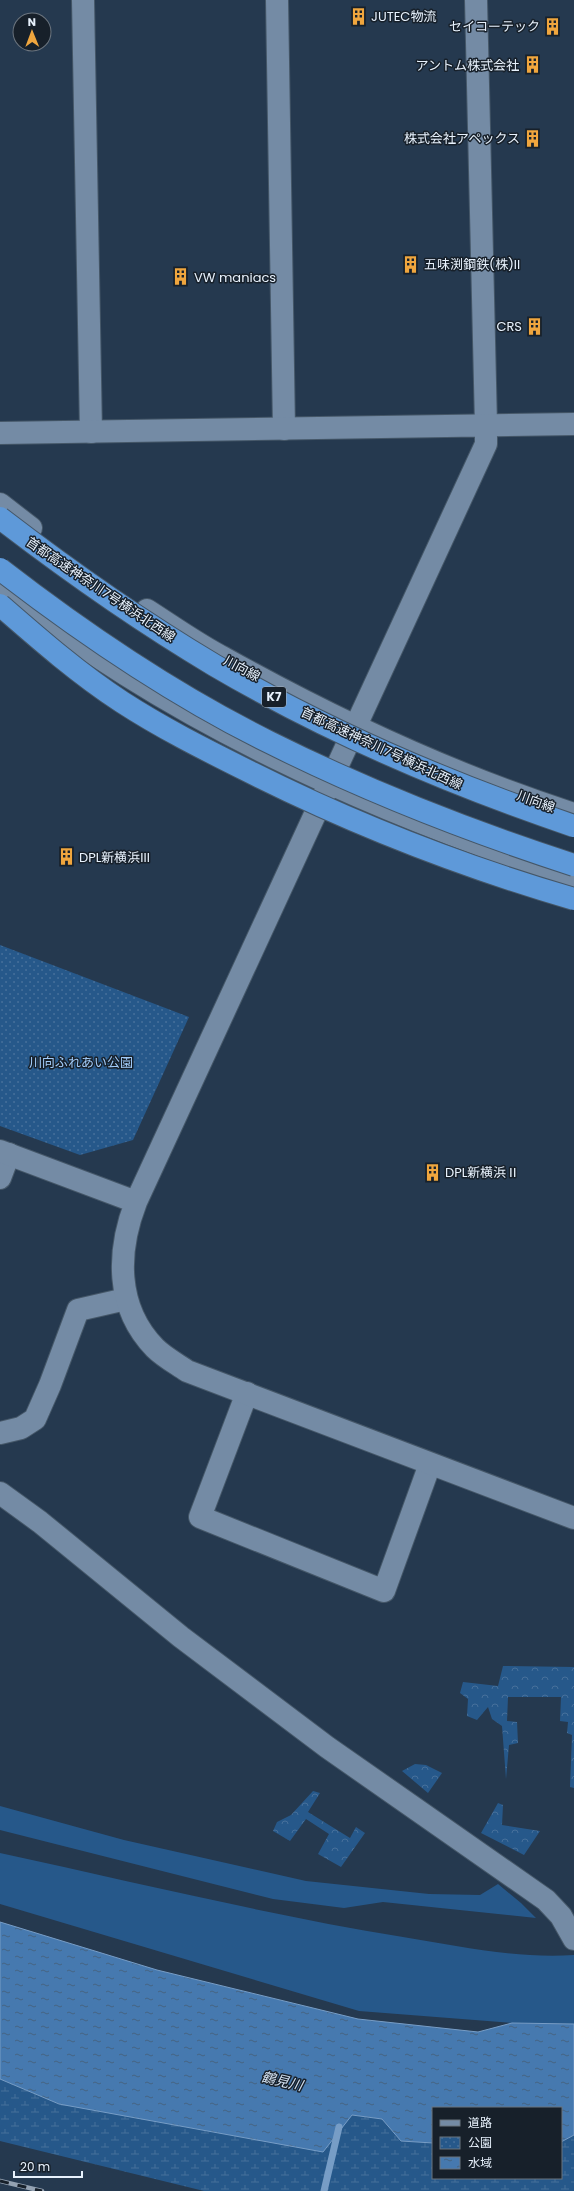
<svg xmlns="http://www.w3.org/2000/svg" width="574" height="2191" font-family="Poppins,'Noto Sans JP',sans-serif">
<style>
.grass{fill:#26588a}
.forest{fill:url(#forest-crowns)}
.wetland{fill:url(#wetland-marsh)}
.park{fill:url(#park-dots)}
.water{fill:url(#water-ripples);stroke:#779dc6}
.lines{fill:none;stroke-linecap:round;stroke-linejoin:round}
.stream{stroke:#779dc6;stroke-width:7}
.minor-casing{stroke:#455768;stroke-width:24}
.tertiary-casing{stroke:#455768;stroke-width:24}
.minor{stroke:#748ba5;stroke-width:22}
.tertiary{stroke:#748ba5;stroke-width:22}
.rail-casing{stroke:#94a2b2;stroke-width:4.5}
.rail{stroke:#17202a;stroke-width:3;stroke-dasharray:9;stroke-linecap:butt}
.motorway-bridge-casing{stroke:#455768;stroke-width:24;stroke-linecap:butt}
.motorway-bridge{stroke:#5e99d9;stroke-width:22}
.labels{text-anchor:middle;stroke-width:3;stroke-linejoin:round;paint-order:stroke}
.shield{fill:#17202a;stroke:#a9b3be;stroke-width:1}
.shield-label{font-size:12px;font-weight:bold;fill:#e8f2fd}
.poi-label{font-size:13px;fill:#e8f2fd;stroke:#17202a;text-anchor:start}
.street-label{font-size:13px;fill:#e8f2fd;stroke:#17202a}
.park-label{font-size:13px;fill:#a2ccfa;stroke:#17202a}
.water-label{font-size:14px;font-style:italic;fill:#d5e3f3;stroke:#17202a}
</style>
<defs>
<pattern id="forest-crowns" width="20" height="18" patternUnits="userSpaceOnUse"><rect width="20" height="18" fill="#26588a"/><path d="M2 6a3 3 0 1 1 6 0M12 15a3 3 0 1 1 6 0" fill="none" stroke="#46709b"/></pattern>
<pattern id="wetland-marsh" width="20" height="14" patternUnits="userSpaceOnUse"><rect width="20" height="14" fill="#26588a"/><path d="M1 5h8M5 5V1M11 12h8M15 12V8" fill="none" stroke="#46709b"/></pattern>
<pattern id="park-dots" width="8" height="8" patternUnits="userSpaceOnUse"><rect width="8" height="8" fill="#26588a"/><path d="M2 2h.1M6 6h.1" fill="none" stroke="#46709b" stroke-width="1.8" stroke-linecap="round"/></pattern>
<pattern id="water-ripples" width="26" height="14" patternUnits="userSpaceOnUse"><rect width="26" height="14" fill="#4679af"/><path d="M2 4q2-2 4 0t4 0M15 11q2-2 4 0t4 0" fill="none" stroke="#466382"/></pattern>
</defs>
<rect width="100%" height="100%" fill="#25394f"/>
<!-- grass -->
<path class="grass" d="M 0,1806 L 124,1840 L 306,1881 L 429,1894 L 480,1895 L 498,1884 L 521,1903 L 536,1918 L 383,1902 L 344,1908 L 273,1899 L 0,1830 Z
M 0,1853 C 134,1882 268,1915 403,1937 C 459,1946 517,1959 574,1955 L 574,2024 L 512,2023 L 359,2011 L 0,1904 Z"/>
<!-- forest -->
<path class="forest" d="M 503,1666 L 574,1667 L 574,1788 L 570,1787 L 572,1735 L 567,1733 L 568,1722 L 560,1721 L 561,1697 L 508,1697 L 507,1721 L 517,1722 L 518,1743 L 509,1745 L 506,1779 L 502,1726 L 492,1719 L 488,1707 L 477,1720 L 467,1716 L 468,1699 L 460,1693 L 463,1682 L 498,1686 Z
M 415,1764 L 426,1765 L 442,1773 L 428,1793 L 402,1771 Z
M 313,1791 L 320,1793 L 308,1812 L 350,1838 L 356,1827 L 365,1833 L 341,1867 L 318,1854 L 329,1834 L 306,1819 L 290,1841 L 273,1831 L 277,1822 L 291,1815 Z
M 498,1803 L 503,1805 L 502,1825 L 540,1831 L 524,1855 L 481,1833 Z"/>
<!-- wetland -->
<path class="wetland" d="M 0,2079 L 59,2104 L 352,2115 L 382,2119 L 401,2141 L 433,2143 L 433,2178 L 561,2178 L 561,2142 L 574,2135 L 574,2191 L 204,2191 L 0,2141 Z"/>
<!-- park -->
<path class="park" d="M 0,945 L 189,1017 L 133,1140 L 80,1155 L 0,1126 Z"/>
<!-- water -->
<path class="water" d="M 0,1922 L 157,1970 L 358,2019 L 478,2032 L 512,2023 L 574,2024 L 574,2135 L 561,2142 L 561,2108 L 433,2108 L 433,2143 L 401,2141 L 382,2119 L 352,2115 L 323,2152 L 59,2104 L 0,2079 Z"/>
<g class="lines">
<!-- stream -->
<path class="stream" d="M 324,2191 L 339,2127"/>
<defs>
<path id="minor" d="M 83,0 L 91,432
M 277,0 L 284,429
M 476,0 L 486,425
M 0,1178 L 9,1154
M 247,1393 L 200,1517 L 384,1591 L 430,1464
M 0,1433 L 21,1428 L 35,1419 L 50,1385 L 78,1310 L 126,1299"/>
<path id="tertiary" d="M 486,425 L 486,444 L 136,1202 C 117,1251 115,1307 155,1348 C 164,1357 177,1364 187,1371 L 574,1518
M 0,433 L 574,424
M 0,504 L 31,528
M 0,586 C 170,721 369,810 574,878
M 147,610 C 172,626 197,644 224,658 C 335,720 453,775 574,814
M 0,1151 L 136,1202
M 0,1493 L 40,1522 L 181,1637 L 327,1747 L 546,1900 L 561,1916 L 574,1939"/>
</defs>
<!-- minor casing -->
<use href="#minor" class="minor-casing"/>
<!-- tertiary casing -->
<use href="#tertiary" class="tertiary-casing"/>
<!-- minor -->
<use href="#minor" class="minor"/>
<!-- tertiary -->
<use href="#tertiary" class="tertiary"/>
<defs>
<path id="rail" d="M 0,2181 L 42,2191"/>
</defs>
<!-- rail casing -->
<use href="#rail" class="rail-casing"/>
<!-- rail -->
<use href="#rail" class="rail"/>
<defs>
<path id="motorway-bridge" d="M 0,518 C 69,571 140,621 214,665 C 328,732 450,784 574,826
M 0,569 C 84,634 174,695 269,742 C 367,791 469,831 574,865
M 0,605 C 39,639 79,674 122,702 C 162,728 204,749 246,770 C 351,823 461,866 574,899"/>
</defs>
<!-- motorway-bridge casing -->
<use href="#motorway-bridge" class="motorway-bridge-casing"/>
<!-- motorway-bridge -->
<use href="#motorway-bridge" class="motorway-bridge"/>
</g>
<!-- icons -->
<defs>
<symbol id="building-bare" viewBox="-9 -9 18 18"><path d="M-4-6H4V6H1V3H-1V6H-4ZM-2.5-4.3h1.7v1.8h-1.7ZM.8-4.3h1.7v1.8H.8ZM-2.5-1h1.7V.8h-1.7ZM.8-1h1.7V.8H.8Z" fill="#f0a63e" stroke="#17202a" stroke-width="2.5" paint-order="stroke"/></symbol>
</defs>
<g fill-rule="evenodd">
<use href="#building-bare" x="346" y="4" width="25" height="25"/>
<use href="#building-bare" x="540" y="14" width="25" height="25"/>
<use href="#building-bare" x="520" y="52" width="25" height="25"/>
<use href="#building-bare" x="520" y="126" width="25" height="25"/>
<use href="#building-bare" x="398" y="252" width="25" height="25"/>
<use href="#building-bare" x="168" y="264" width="25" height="25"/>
<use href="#building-bare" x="522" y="314" width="25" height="25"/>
<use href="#building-bare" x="54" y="844" width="25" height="25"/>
<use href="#building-bare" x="420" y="1160" width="25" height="25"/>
</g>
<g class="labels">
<!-- shield labels -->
<rect class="shield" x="262" y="687" width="24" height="20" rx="3"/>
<g class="shield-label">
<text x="274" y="701">K7</text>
</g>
<!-- poi labels -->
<g class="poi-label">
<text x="371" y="21">JUTEC物流</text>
<text x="540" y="31" text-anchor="end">セイコーテック</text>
<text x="519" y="70" text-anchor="end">アントム株式会社</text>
<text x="520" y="143" text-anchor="end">株式会社アペックス</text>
<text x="424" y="269">五味渕鋼鉄(株)II</text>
<text x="194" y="282">VW maniacs</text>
<text x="522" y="331" text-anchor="end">CRS</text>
<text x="79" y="862">DPL新横浜III</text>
<text x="445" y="1177">DPL新横浜Ⅱ</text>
</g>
<!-- street labels -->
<g class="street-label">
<text transform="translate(101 589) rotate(34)" y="5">首都高速神奈川7号横浜北西線</text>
<text transform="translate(242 668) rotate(28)" y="5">川向線</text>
<text transform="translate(382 748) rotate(25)" y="5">首都高速神奈川7号横浜北西線</text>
<text transform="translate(536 801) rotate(20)" y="5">川向線</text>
</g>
<!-- park labels -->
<g class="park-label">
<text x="81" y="1067">川向ふれあい公園</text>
</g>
<!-- water labels -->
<g class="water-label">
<text transform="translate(282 2081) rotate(13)" y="5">鶴見川</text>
</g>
</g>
<!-- legend -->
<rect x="432" y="2107" width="130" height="72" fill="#17202a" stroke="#6b747e"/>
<rect x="440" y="2120" width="20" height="6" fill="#748ba5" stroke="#6b747e"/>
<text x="468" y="2127" font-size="12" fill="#e8f2fd">道路</text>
<rect x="440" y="2137" width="20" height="12" fill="url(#park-dots)" stroke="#6b747e"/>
<text x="468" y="2147" font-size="12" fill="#e8f2fd">公園</text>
<rect x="440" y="2157" width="20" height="12" fill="url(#water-ripples)" stroke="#6b747e"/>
<text x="468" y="2167" font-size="12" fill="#e8f2fd">水域</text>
<!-- north arrow -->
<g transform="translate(32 32) rotate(359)"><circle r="19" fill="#17202a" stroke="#6b747e"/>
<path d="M0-3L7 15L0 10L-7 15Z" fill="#f0a63e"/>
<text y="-6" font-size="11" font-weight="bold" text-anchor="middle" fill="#e8f2fd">N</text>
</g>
<!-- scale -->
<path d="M14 2171v6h68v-6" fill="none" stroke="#e8f2fd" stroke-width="2"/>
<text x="20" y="2171" font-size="12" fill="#e8f2fd" stroke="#17202a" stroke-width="3" paint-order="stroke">20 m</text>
</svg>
